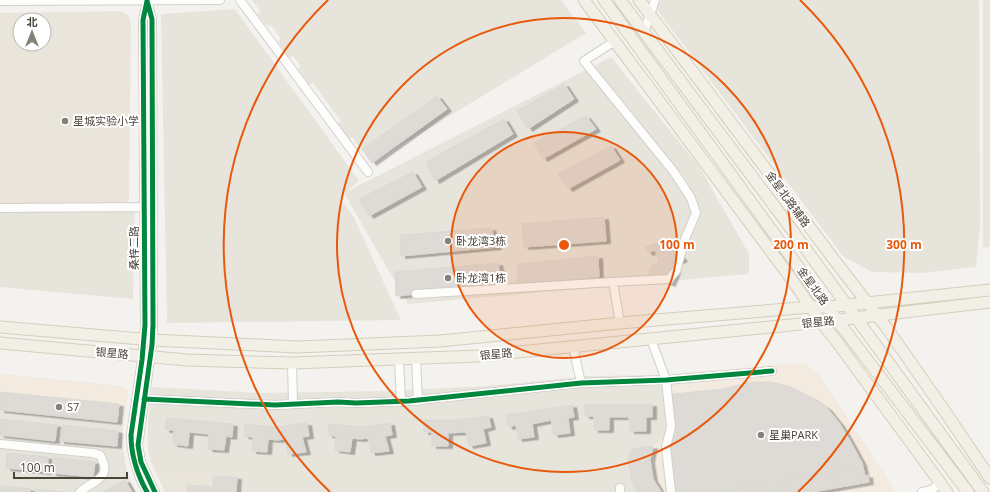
<svg xmlns="http://www.w3.org/2000/svg" width="990" height="492" font-family="'Open Sans','Noto Sans SC',sans-serif">
<style>
.residential{fill:#e7e4dc}
.commercial{fill:#f3ebdf}
.education{fill:#eae5da;fill-rule:evenodd}
.building{fill:#dedbd6;stroke:#dcd9d4;filter:url(#shadow)}
.lines{fill:none;stroke-linecap:round;stroke-linejoin:round}
.minor-casing{stroke:#d2d0cb;stroke-width:10}
.major-casing{stroke:#d6cebb;stroke-width:13}
.minor{stroke:#fdfdfc;stroke-width:8}
.major{stroke:#f2efe6;stroke-width:11}
.cycleway-casing{stroke:#fff;stroke-width:8}
.cycleway{stroke:#00873e;stroke-width:5}
.ring{fill:none;stroke:#e8590c;stroke-width:2}
.poi-dot{fill:#868178;stroke:#fff;stroke-width:1.5}
.labels{text-anchor:middle;stroke-width:4;stroke-linejoin:round;paint-order:stroke}
.poi-label{font-size:11px;fill:#4b4439;stroke:#fff;text-anchor:start}
.street-label{font-size:11px;fill:#4b4439;stroke:#fff}
.centre{fill:#e8590c;stroke:#fff;stroke-width:2}
.ring-label{font-size:12px;text-anchor:middle;font-weight:bold;fill:#e8590c;stroke:#fff;stroke-width:4;stroke-linejoin:round;paint-order:stroke}
</style>
<defs>
<filter id="shadow"><feDropShadow dx="4.5" dy="2.5" stdDeviation="0" flood-color="#0004"/></filter>
</defs>
<rect width="100%" height="100%" fill="#f4f2ee"/>
<!-- residential -->
<path class="residential" d="M 252,0 L 561,0 L 586,33 L 372,163 L 352,137 L 348,140 L 337,124 L 341,121 L 313,83 L 309,85 L 298,68 L 301,66 L 293,56 L 289,58 L 278,41 L 281,39 L 271,25 L 268,27 L 257,14 L 261,12 Z
M 661,0 L 979,0 L 980,225 L 976,267 L 921,273 L 872,272 L 844,257 L 657,10 Z
M 235,9 L 359,181 L 346,192 L 611,57 L 700,168 L 749,254 L 749,274 L 408,304 L 344,193 L 340,198 L 354,218 L 401,320 L 167,323 L 161,14 Z
M 0,203 L 135,203 L 133,299 L 0,287 Z
M 0,374 L 110,385 L 123,387 L 126,389 L 128,395 L 123,424 L 122,443 L 127,473 L 130,481 L 136,492 L 0,492 Z
M 664,375 L 670,433 L 653,446 L 637,492 L 165,492 L 150,460 L 148,450 L 148,420 L 152,387 L 261,393 L 386,391 L 487,386 L 587,376 Z"/>
<!-- commercial -->
<path class="commercial" d="M 796,363 L 805,364 L 819,374 L 896,492 L 637,492 L 632,449 L 653,446 L 670,433 L 664,375 Z
M 0,374 L 123,387 L 126,389 L 128,395 L 124,422 L 0,410 Z"/>
<!-- education -->
<path class="education" d="M 983,0 L 990,0 L 990,247 L 983,248 Z
M 121,11 L 128,15 L 131,24 L 129,199 L 125,204 L 0,206 L 0,13 ZM 20,20 L 44,20 L 44,44 L 20,44 Z
M 161,469 L 242,473 L 241,492 L 171,492 L 161,473 Z"/>
<!-- building -->
<path class="building" d="M 564,84 L 574,99 L 528,129 L 517,111 Z
M 437,96 L 447,109 L 372,163 L 362,149 Z
M 586,116 L 596,129 L 543,159 L 534,143 Z
M 504,119 L 513,134 L 435,181 L 426,162 Z
M 611,146 L 620,160 L 568,189 L 558,174 Z
M 413,172 L 422,187 L 369,216 L 359,199 Z
M 604,217 L 606,241 L 524,247 L 522,224 Z
M 491,228 L 497,247 L 401,256 L 400,235 Z
M 659,242 L 667,250 L 672,246 L 683,259 L 673,264 L 676,271 L 671,284 L 648,275 L 652,265 L 659,262 L 655,250 L 648,253 L 645,247 Z
M 598,256 L 599,277 L 517,285 L 518,264 Z
M 498,263 L 502,285 L 396,296 L 395,272 Z
M 750,382 L 771,382 L 788,386 L 812,398 L 827,408 L 840,424 L 849,439 L 862,463 L 865,476 L 868,475 L 869,482 L 812,492 L 676,492 L 670,447 L 676,432 L 673,394 L 723,389 Z
M 0,392 L 119,404 L 117,422 L 0,410 Z
M 652,404 L 652,417 L 646,417 L 646,431 L 630,431 L 629,417 L 609,417 L 609,430 L 594,430 L 594,416 L 585,416 L 585,405 Z
M 572,405 L 574,417 L 568,418 L 570,433 L 554,435 L 551,420 L 532,424 L 534,437 L 518,439 L 516,425 L 508,427 L 506,415 Z
M 488,416 L 491,427 L 483,429 L 486,443 L 469,446 L 466,432 L 448,433 L 448,446 L 432,446 L 432,432 L 424,432 L 424,420 L 455,420 Z
M 167,418 L 233,424 L 232,437 L 226,436 L 224,450 L 208,449 L 209,434 L 189,432 L 188,446 L 173,444 L 174,430 L 165,430 Z
M 0,419 L 57,425 L 55,441 L 0,435 Z
M 307,423 L 309,436 L 302,437 L 306,452 L 288,454 L 285,439 L 277,440 L 268,439 L 267,452 L 252,451 L 253,437 L 244,436 L 245,424 L 277,427 Z
M 390,423 L 392,435 L 385,436 L 389,451 L 371,453 L 368,438 L 360,439 L 352,438 L 350,452 L 335,450 L 336,436 L 328,435 L 329,424 L 360,427 Z
M 62,425 L 118,431 L 117,446 L 60,441 Z
M 653,446 L 650,460 L 653,479 L 661,492 L 637,492 L 633,485 L 628,460 L 632,449 Z
M 7,453 L 48,457 L 47,472 L 6,468 Z
M 53,457 L 95,462 L 93,477 L 52,473 Z
M 858,468 L 861,483 L 812,492 L 782,492 L 780,481 Z
M 213,476 L 237,477 L 236,492 L 187,492 L 188,485 L 213,487 Z
M 125,480 L 132,492 L 102,492 Z
M 766,484 L 767,492 L 718,492 Z
M 0,486 L 31,489 L 30,492 L 0,492 Z
M 35,489 L 65,492 L 35,492 Z"/>
<g class="lines">
<defs>
<path id="minor" d="M 240,0 L 368,172
M 0,1 L 220,0
M 644,32 L 655,0
M 615,41 L 584,61 L 674,172 L 691,198 L 696,213 L 685,239 L 676,271 L 669,279 L 613,282 L 620,323
M 0,208 L 144,207
M 416,294 L 613,282
M 651,339 L 666,380 L 671,427 L 666,447 L 671,492
M 573,346 L 581,383
M 416,358 L 418,401
M 399,359 L 401,402
M 292,363 L 293,404
M 144,399 L 275,405 L 338,402 L 356,403 L 409,401 L 581,383 L 666,380 L 772,371
M 0,444 L 92,453 L 100,455 C 114,480 92,480 80,492
M 620,488 L 620,492
M 147,492 C 137,474 131,456 131,435 L 142,360 L 145,325 L 143,20 L 147,1 L 152,19 L 153,325 L 152,345 L 138,445 L 141,462 L 155,492
M 922,492 C 932,490 938,489 938,478"/>
<path id="major" d="M 584,0 L 790,277 L 821,322 L 837,342 L 947,492
M 604,0 L 837,320 L 968,492
M 620,0 L 781,215 L 983,492
M 639,0 L 832,257 L 886,327 L 946,413 L 990,478
M 0,327 L 153,340 L 298,347 L 440,341 L 620,323 L 811,307 L 828,307 L 990,290
M 0,343 L 187,360 L 292,363 L 478,356 L 821,322 L 990,302"/>
</defs>
<!-- minor casing -->
<use href="#minor" class="minor-casing"/>
<!-- major casing -->
<use href="#major" class="major-casing"/>
<!-- minor -->
<use href="#minor" class="minor"/>
<!-- major -->
<use href="#major" class="major"/>
<defs>
<path id="cycleway" d="M 144,399 L 275,405 L 338,402 L 356,403 L 409,401 L 581,383 L 666,380 L 772,371
M 147,492 C 137,474 131,456 131,435 L 142,360 L 145,325 L 143,20 L 147,1 L 152,19 L 153,325 L 152,345 L 138,445 L 141,462 L 155,492"/>
</defs>
<!-- cycleway casing -->
<use href="#cycleway" class="cycleway-casing"/>
<!-- cycleway -->
<use href="#cycleway" class="cycleway"/>
</g>
<!-- distance rings -->
<circle cx="564" cy="245" r="113" fill="#e8590c" fill-opacity=".12"/>
<g class="ring">
<circle cx="564" cy="245" r="113"/>
<circle cx="564" cy="245" r="227"/>
<path d="M330 492A340 340 0 0 1 328 0M800 0A340 340 0 0 1 798 492"/>
</g>
<!-- markers -->
<g class="poi-dot">
<circle cx="65" cy="121" r="4"/>
<circle cx="448" cy="241" r="4"/>
<circle cx="448" cy="278" r="4"/>
<circle cx="59" cy="407" r="4"/>
<circle cx="761" cy="435" r="4"/>
</g>
<g class="labels">
<!-- poi labels -->
<g class="poi-label">
<text x="73" y="125">星城实验小学</text>
<text x="456" y="245">卧龙湾3栋</text>
<text x="456" y="282">卧龙湾1栋</text>
<text x="67" y="411">S7</text>
<text x="769" y="439">星巢PARK</text>
</g>
<!-- street labels -->
<g class="street-label">
<text transform="translate(788 199) rotate(54)" y="4">金星北路辅路</text>
<text transform="translate(134 248) rotate(-90)" y="4">桑梓二路</text>
<text transform="translate(813 286) rotate(54)" y="4">金星北路</text>
<text transform="translate(818 322) rotate(-6)" y="4">银星路</text>
<text transform="translate(112 353) rotate(5)" y="4">银星路</text>
<text transform="translate(496 354) rotate(-5)" y="4">银星路</text>
</g>
</g>
<circle cx="564" cy="245" r="6" class="centre"/>
<g class="ring-label">
<text x="677" y="249">100 m</text>
<text x="791" y="249">200 m</text>
<text x="904" y="249">300 m</text>
</g>
<!-- north arrow -->
<g transform="translate(32 32)"><circle r="19" fill="#ffffff" stroke="#b7b4b0"/>
<path d="M0-3L7 15L0 10L-7 15Z" fill="#868178"/>
<text y="-6" font-size="11" font-weight="bold" text-anchor="middle" fill="#4b4439">北</text>
</g>
<!-- scale -->
<path d="M14 472v6h113v-6" fill="none" stroke="#4b4439" stroke-width="2"/>
<text x="20" y="472" font-size="12" fill="#4b4439" stroke="#ffffff" stroke-width="3" paint-order="stroke">100 m</text>
</svg>
